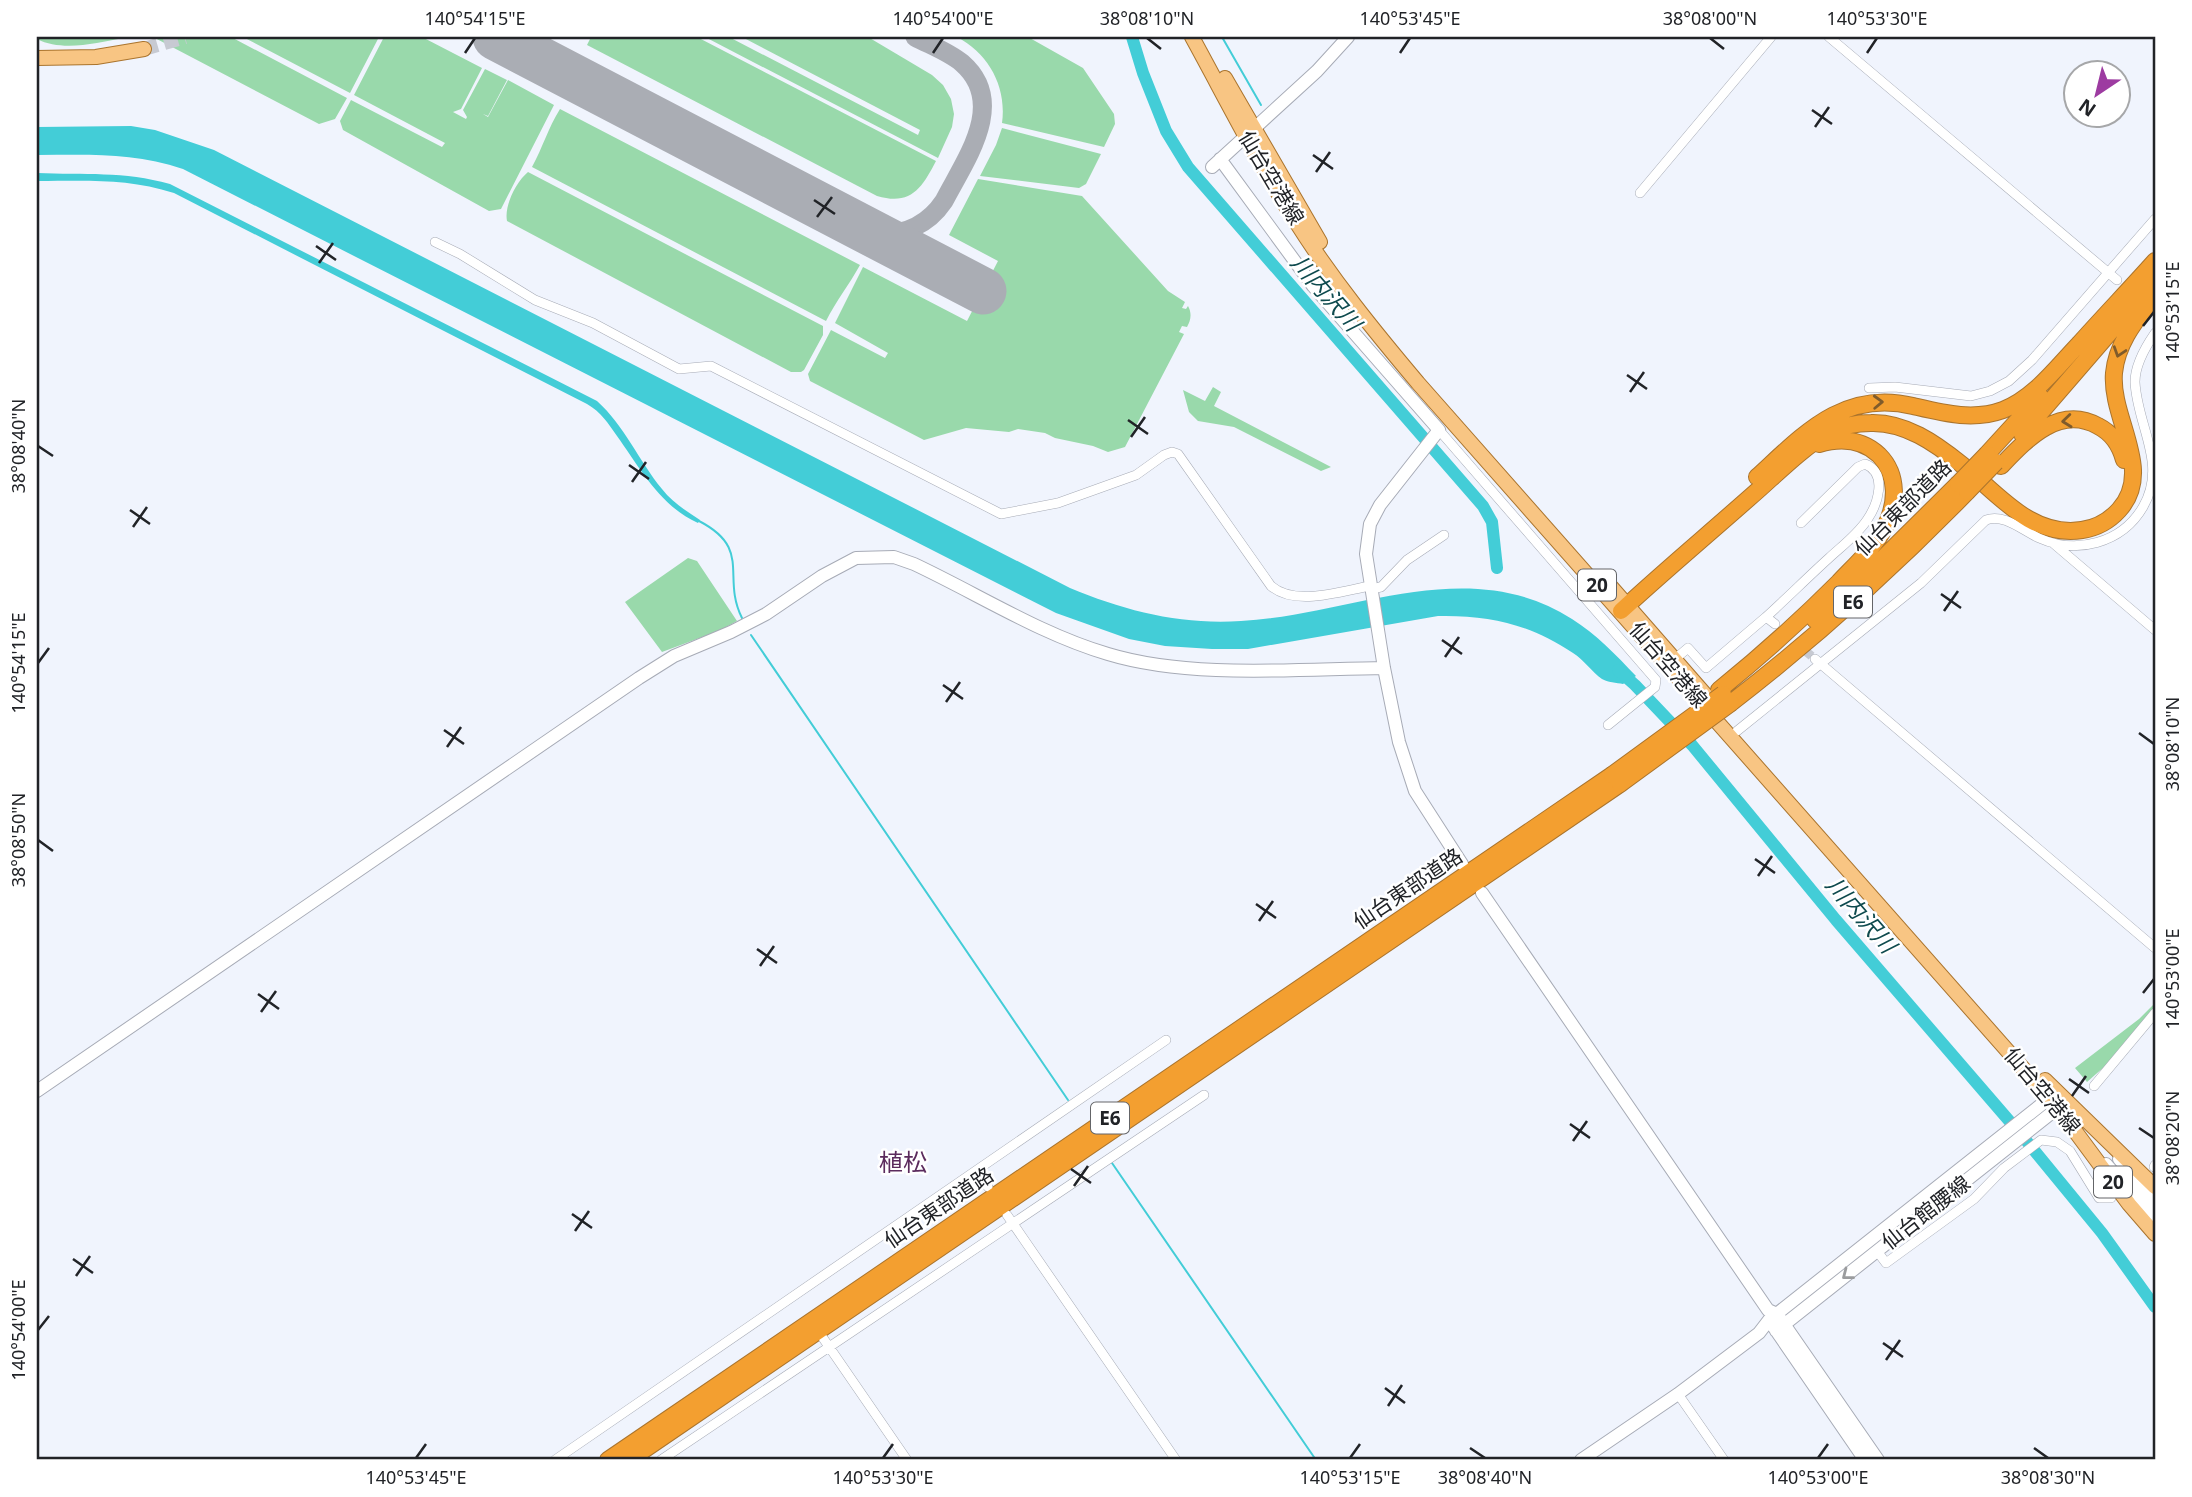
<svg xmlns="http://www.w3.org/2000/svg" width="2192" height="1497" font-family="'Noto Sans','Noto Sans JP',sans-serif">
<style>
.green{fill:#99d9ab}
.water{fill:#43cdd7}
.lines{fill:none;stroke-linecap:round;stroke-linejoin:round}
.stream{stroke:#43cdd7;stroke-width:2}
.river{stroke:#43cdd7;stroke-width:12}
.taxiway{stroke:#aaadb4;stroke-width:19}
.runway{stroke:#aaadb4;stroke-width:47}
.street-tunnel{stroke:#c7cad2;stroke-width:9;stroke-dasharray:9 4.5;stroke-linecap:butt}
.primary-tunnel{stroke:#c7cad2;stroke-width:14;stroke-dasharray:14 7;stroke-linecap:butt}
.street-casing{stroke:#a7abb6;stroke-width:10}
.secondary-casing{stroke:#a7abb6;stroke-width:14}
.primary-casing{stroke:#aa742d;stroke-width:16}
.highway-casing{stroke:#aa742d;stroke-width:18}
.street{stroke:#fff;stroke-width:9}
.secondary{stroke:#fff;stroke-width:12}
.primary{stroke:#f8c583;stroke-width:14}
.highway{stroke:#f39f30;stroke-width:16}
.highway-bridge-casing{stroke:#aa742d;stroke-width:18;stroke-linecap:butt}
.highway-bridge{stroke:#f39f30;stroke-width:16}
.oneway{stroke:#7f5b2b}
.oneway2{stroke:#9b9c9e}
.ticks{fill:none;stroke:#212327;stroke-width:2.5}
.labels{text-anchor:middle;stroke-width:5;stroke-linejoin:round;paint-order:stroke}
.shield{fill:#fff;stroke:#646568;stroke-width:2}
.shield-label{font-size:19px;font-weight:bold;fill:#212327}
.street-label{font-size:21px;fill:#212327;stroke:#fff}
.water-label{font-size:23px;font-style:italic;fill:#0e4a4e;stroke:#fff}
.quarter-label{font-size:24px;fill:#5b2b5d;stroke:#fff}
.neatline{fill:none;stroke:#212327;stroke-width:2.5}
.ticks-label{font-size:18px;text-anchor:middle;fill:#212327}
</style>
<rect width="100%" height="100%" fill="#f0f4fd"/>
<!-- green -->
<path class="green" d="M 37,37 L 122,37 L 123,38 C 97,43 62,52 37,39 Z
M 153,37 L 231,37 L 347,98 L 335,119 L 319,124 Z
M 243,37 L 379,37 L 350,93 Z
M 384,37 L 422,37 L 482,68 L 461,109 L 453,112 L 466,119 L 467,117 L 463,110 L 485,69 L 507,80 L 488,116 L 483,114 L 488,117 L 508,80 L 554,105 L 501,209 L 489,211 L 343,130 L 340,121 L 351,100 L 442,147 L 445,143 L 354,95 Z
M 591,37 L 697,37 L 936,161 C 922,188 911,206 877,196 L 587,45 Z
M 705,37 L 729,37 L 918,135 L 920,130 L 742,37 L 868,37 L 932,75 L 943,85 L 951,99 L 954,114 L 952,127 L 938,158 Z
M 957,37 L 1028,37 L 1083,68 L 1114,114 L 1115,124 L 1104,147 L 1002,123 C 1007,87 989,54 957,37 Z
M 560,109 L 860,265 C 849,285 836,301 826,321 L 532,167 C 543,147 548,128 560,109 Z
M 1002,128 L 1101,154 L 1086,184 L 1079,188 L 980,176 L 996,145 Z
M 528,172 L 823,326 L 823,335 L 804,370 L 801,372 L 791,372 L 507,221 C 504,206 516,182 528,172 Z
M 978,179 L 1082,196 L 1168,291 L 1185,302 L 1182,308 L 1186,309 L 1188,306 C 1192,313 1191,320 1187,327 L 1182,326 L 1179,332 L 1184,334 L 1125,447 L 1108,452 L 1093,446 L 1055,438 L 1045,433 L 1018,429 L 1009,432 L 966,428 L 924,440 L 810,381 L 808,374 L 831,330 L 885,358 L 888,353 L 835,323 L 863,267 L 967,321 L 998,261 L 949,235 Z
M 1213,387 L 1221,392 L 1214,406 L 1331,467 L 1321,471 L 1234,427 L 1198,421 L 1189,412 L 1183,390 L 1205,401 Z
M 688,558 L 697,561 L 737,621 L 721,630 L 662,652 L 625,602 Z
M 2155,1003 L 2155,1009 L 2113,1059 L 2087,1082 L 2075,1068 L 2139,1019 Z"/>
<!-- water -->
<path class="water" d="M 131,126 L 155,130 L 214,150 L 1070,588 C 1125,611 1181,625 1241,621 C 1351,615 1468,552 1572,619 C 1596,634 1616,655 1636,676 L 1623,684 C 1617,683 1607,682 1602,679 C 1592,672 1584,660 1573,653 C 1529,624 1490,615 1438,616 L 1248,649 L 1212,649 L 1165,646 L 1129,639 L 1056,613 L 183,169 C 133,152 88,155 37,155 L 37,127 Z
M 37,173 C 84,175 124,171 170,184 L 597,401 C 624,425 639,461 662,489 C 672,502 686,511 700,520 L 698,523 C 660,506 640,468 617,436 C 608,423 601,412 587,404 L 174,193 C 127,178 86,181 37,181 Z"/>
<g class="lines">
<!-- stream -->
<path class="stream" d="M 1222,37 L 1261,105
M 699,521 C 753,549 721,576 742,618
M 751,635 L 1068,1100
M 1112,1163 L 1316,1460"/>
<!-- river -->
<path class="river" d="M 1132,37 L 1143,73 L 1166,131 L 1188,167 L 1483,506 L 1492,522 L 1497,568
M 1618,670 L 1635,685 L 1692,745 L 1836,920 L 2024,1138 L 2102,1233 L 2155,1307"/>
<!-- taxiway -->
<path class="taxiway" d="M 498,37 L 501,39
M 874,234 C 903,236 928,225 944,201 C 965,160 1008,103 962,63 C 949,52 930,45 915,37"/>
<!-- runway -->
<path class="runway" d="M 496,37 L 983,291"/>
<!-- street-tunnel -->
<path class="street-tunnel" d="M 1784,633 L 1815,659"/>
<!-- primary-tunnel -->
<path class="primary-tunnel" d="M 144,49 L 185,37"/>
<defs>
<path id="street" d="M 1829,37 L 2117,280
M 1640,193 L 1771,37
M 435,242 L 460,254 L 535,300 L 593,323 L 679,369 L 711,366 L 1001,514 L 1058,503 L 1136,475 L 1164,455 L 1172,452 L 1178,454 L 1271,586 C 1295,607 1342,591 1370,586
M 1869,388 L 1895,387 L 1971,396 L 1990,391 L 2009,381 L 2032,360 L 2155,219
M 1439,430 L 1656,680 L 1655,687 L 1608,725
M 2053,543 L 2155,630
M 1371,589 L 1381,587 L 1407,560 L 1444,535
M 1775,624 L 1766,617 C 1787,598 1808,577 1829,558 C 1842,546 1857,535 1867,520 C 1878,504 1888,473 1865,464 L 1858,467 L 1801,523
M 1675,659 L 1688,648 L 1706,668 L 1766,617
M 1815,659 L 2155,948
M 1737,731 L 1921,583 L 1986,520 C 2004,513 2023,531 2039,538 C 2077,555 2122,543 2143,507 C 2168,464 2137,426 2135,382 C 2135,365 2146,346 2155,333
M 2094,1086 L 2155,1013
M 2154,1167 L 2155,1165
M 977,1170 L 988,1187
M 1007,1215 L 1176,1460
M 1877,1251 L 1886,1263 L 1974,1199 L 2004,1168 L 2041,1140 L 2057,1142 L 2070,1151 L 2099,1198 L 2111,1198
M 823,1338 L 907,1460
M 1678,1394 L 1724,1460
M 555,1460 L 1166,1040
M 661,1460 L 1204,1095"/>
<path id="secondary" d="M 1220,159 L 1313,286 L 1439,430 L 1380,505 L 1370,524 L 1366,554 L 1384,668 L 1399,742 L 1415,791 L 1462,864
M 1212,167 L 1317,71 L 1348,37
M 1482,893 L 1768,1310 L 1777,1314 L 1878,1460
M 37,1091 L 639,678 L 674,656 L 731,632 L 766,614 L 822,576 L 856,558 L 894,557 L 914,564 C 978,594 1040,634 1108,654 C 1190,679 1298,669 1384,668
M 2119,1159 L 2155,1203
M 2106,1164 L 2155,1219
M 1773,1326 L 1865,1460
M 1776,1331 L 2064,1103
M 1581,1460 L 1678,1394 L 1759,1333 L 1769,1320 L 2056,1093"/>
<path id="primary" d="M 1192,37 C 1226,99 1258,163 1296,222 C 1332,279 1375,332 1418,383 L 2058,1108 L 2129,1204 L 2155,1234
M 37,58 L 96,57 L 144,49
M 1225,78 L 1320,242
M 1606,581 L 1717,708
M 2045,1080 L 2155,1187"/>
<path id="highway" d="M 2022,434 L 2155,280
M 1987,454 L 2040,396
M 2001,466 C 2026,440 2059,404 2098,426 C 2112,433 2120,445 2124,460
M 1757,477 C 1804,434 1844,389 1913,406 C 1943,413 1973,421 2003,410 C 2034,398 2056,368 2079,344 C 2104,316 2130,289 2155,261
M 1621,611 C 1662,573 1705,537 1748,499 C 1774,477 1800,449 1830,432 C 1842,426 1858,423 1871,423 C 1905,422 1935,443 1961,464 C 1997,492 2030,538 2082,530 C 2096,528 2109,521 2119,510 C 2155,470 2110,419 2114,373 C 2117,342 2137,319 2155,295
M 1815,620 L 1856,585 L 1958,484
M 1719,690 C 1761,656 1801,620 1839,582 C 1855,565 1873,549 1884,529 C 1897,505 1899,475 1879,455 C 1862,439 1840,438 1819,444
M 1731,703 C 1815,638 1893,568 1967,492
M 608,1460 L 1612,775
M 629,1460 L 1620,784"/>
</defs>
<!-- street casing -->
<use href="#street" class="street-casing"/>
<!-- secondary casing -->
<use href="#secondary" class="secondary-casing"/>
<!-- primary casing -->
<use href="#primary" class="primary-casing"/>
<!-- highway casing -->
<use href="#highway" class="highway-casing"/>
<!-- street -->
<use href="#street" class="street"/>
<!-- secondary -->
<use href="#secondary" class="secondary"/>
<!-- primary -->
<use href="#primary" class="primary"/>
<!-- highway -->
<use href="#highway" class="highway"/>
<defs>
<path id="highway-bridge" d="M 1958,484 L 1987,454
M 1967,492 L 1996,462
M 1612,775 L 1723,694
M 1620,784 L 1731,703"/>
</defs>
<!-- highway-bridge casing -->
<use href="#highway-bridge" class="highway-bridge-casing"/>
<!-- highway-bridge -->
<use href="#highway-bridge" class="highway-bridge"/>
</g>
<!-- one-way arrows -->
<defs><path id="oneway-chevron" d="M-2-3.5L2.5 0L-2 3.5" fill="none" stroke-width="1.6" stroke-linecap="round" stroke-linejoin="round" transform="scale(1.75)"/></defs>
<g class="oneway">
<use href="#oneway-chevron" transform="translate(2119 352) rotate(108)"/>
<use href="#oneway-chevron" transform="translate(1878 402) rotate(-2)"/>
<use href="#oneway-chevron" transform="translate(2067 421) rotate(174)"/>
</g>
<use class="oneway2" href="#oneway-chevron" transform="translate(1847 1275) rotate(142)"/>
<!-- ticks -->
<path class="ticks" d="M 1147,38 L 1161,49M 1710,38 L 1724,49M 465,53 L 475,38M 933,53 L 943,38M 1400,53 L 1410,38M 1867,53 L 1877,38M 1812,110 L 1832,124M 1815,127 L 1829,107M 1313,155 L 1333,169M 1316,172 L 1330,152M 814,200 L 835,214M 817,217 L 832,197M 316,246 L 336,260M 319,263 L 333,243M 2143,326 L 2154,312M 1627,375 L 1647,389M 1630,392 L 1644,372M 1128,420 L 1148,434M 1131,437 L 1145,417M 38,446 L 53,456M 629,465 L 649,479M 632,482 L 646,462M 130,510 L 150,524M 133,527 L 147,507M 1941,594 L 1961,608M 1944,611 L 1958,591M 1442,640 L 1462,654M 1445,657 L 1459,637M 38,663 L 49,648M 943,685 L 963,699M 946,702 L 960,682M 444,730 L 464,744M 2139,733 L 2154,744M 447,747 L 461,727M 38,840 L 53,851M 1755,859 L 1775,873M 1758,876 L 1772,856M 1256,904 L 1276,918M 1259,921 L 1273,901M 757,949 L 777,963M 760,966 L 774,946M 2143,993 L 2154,979M 258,994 L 279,1009M 261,1012 L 276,991M 2069,1079 L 2089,1093M 2072,1096 L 2086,1076M 1570,1124 L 1590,1138M 2139,1128 L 2154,1138M 1573,1141 L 1587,1121M 1071,1169 L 1091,1183M 1074,1186 L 1088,1166M 572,1214 L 592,1228M 575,1231 L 589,1211M 73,1259 L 93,1273M 76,1276 L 90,1256M 38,1330 L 49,1316M 1883,1343 L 1903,1357M 1886,1360 L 1900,1340M 1385,1388 L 1405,1403M 1388,1406 L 1402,1385M 1470,1448 L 1485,1458M 2034,1448 L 2048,1458M 416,1458 L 426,1444M 883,1458 L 893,1444M 1350,1458 L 1360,1444M 1818,1458 L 1828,1444"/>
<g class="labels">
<!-- shield labels -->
<g class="shield">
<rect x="1578" y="569.5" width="38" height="31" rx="5"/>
<rect x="1834" y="586.5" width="38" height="31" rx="5"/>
<rect x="1091" y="1102.5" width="38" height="31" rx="5"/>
<rect x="2094" y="1166.5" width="38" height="31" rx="5"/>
</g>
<g class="shield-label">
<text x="1597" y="592">20</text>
<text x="1853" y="609">E6</text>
<text x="1110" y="1125">E6</text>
<text x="2113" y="1189">20</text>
</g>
<!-- street labels -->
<g class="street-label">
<text transform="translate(1271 178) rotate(59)" y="7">仙台空港線</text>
<text transform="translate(1903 508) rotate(-45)" y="7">仙台東部道路</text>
<text transform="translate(1668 665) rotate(49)" y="7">仙台空港線</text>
<text transform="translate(1408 889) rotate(-34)" y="7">仙台東部道路</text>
<text transform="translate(2042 1091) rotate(50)" y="7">仙台空港線</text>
<text transform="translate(939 1208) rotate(-34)" y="7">仙台東部道路</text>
<text transform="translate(1926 1213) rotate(-38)" y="7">仙台館腰線</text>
</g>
<!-- water labels -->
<g class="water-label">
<text transform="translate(1326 293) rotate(49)" y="8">川内沢川</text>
<text transform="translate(1861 915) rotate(49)" y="8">川内沢川</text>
</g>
<!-- quarter labels -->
<g class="quarter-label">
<text x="903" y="1171">植松</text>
</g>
</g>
<!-- border -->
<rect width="2192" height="1497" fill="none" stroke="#ffffff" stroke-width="77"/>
<!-- north arrow -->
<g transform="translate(2097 94) rotate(215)"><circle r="33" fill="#ffffff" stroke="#a6a7a9" stroke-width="2"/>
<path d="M0-5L12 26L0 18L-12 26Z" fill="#9d3ba1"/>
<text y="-10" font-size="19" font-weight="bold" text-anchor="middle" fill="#212327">N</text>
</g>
<rect x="38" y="38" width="2116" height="1420" class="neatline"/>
<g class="ticks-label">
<text x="475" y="25">140°54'15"E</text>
<text x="943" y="25">140°54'00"E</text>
<text x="1147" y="25">38°08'10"N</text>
<text x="1410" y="25">140°53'45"E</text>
<text x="1710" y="25">38°08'00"N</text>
<text x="1877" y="25">140°53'30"E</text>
<text transform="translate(2173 312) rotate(-90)" y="6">140°53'15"E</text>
<text transform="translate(19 446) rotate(-90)" y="6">38°08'40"N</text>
<text transform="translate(19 663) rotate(-90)" y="6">140°54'15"E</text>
<text transform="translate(2173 744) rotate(-90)" y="6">38°08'10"N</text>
<text transform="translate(19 840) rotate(-90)" y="6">38°08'50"N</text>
<text transform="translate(2173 979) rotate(-90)" y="6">140°53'00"E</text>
<text transform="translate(2173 1138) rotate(-90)" y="6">38°08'20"N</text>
<text transform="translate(19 1330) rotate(-90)" y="6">140°54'00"E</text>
<text x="416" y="1484">140°53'45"E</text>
<text x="883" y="1484">140°53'30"E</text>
<text x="1350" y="1484">140°53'15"E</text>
<text x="1485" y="1484">38°08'40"N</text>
<text x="1818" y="1484">140°53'00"E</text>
<text x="2048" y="1484">38°08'30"N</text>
</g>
</svg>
